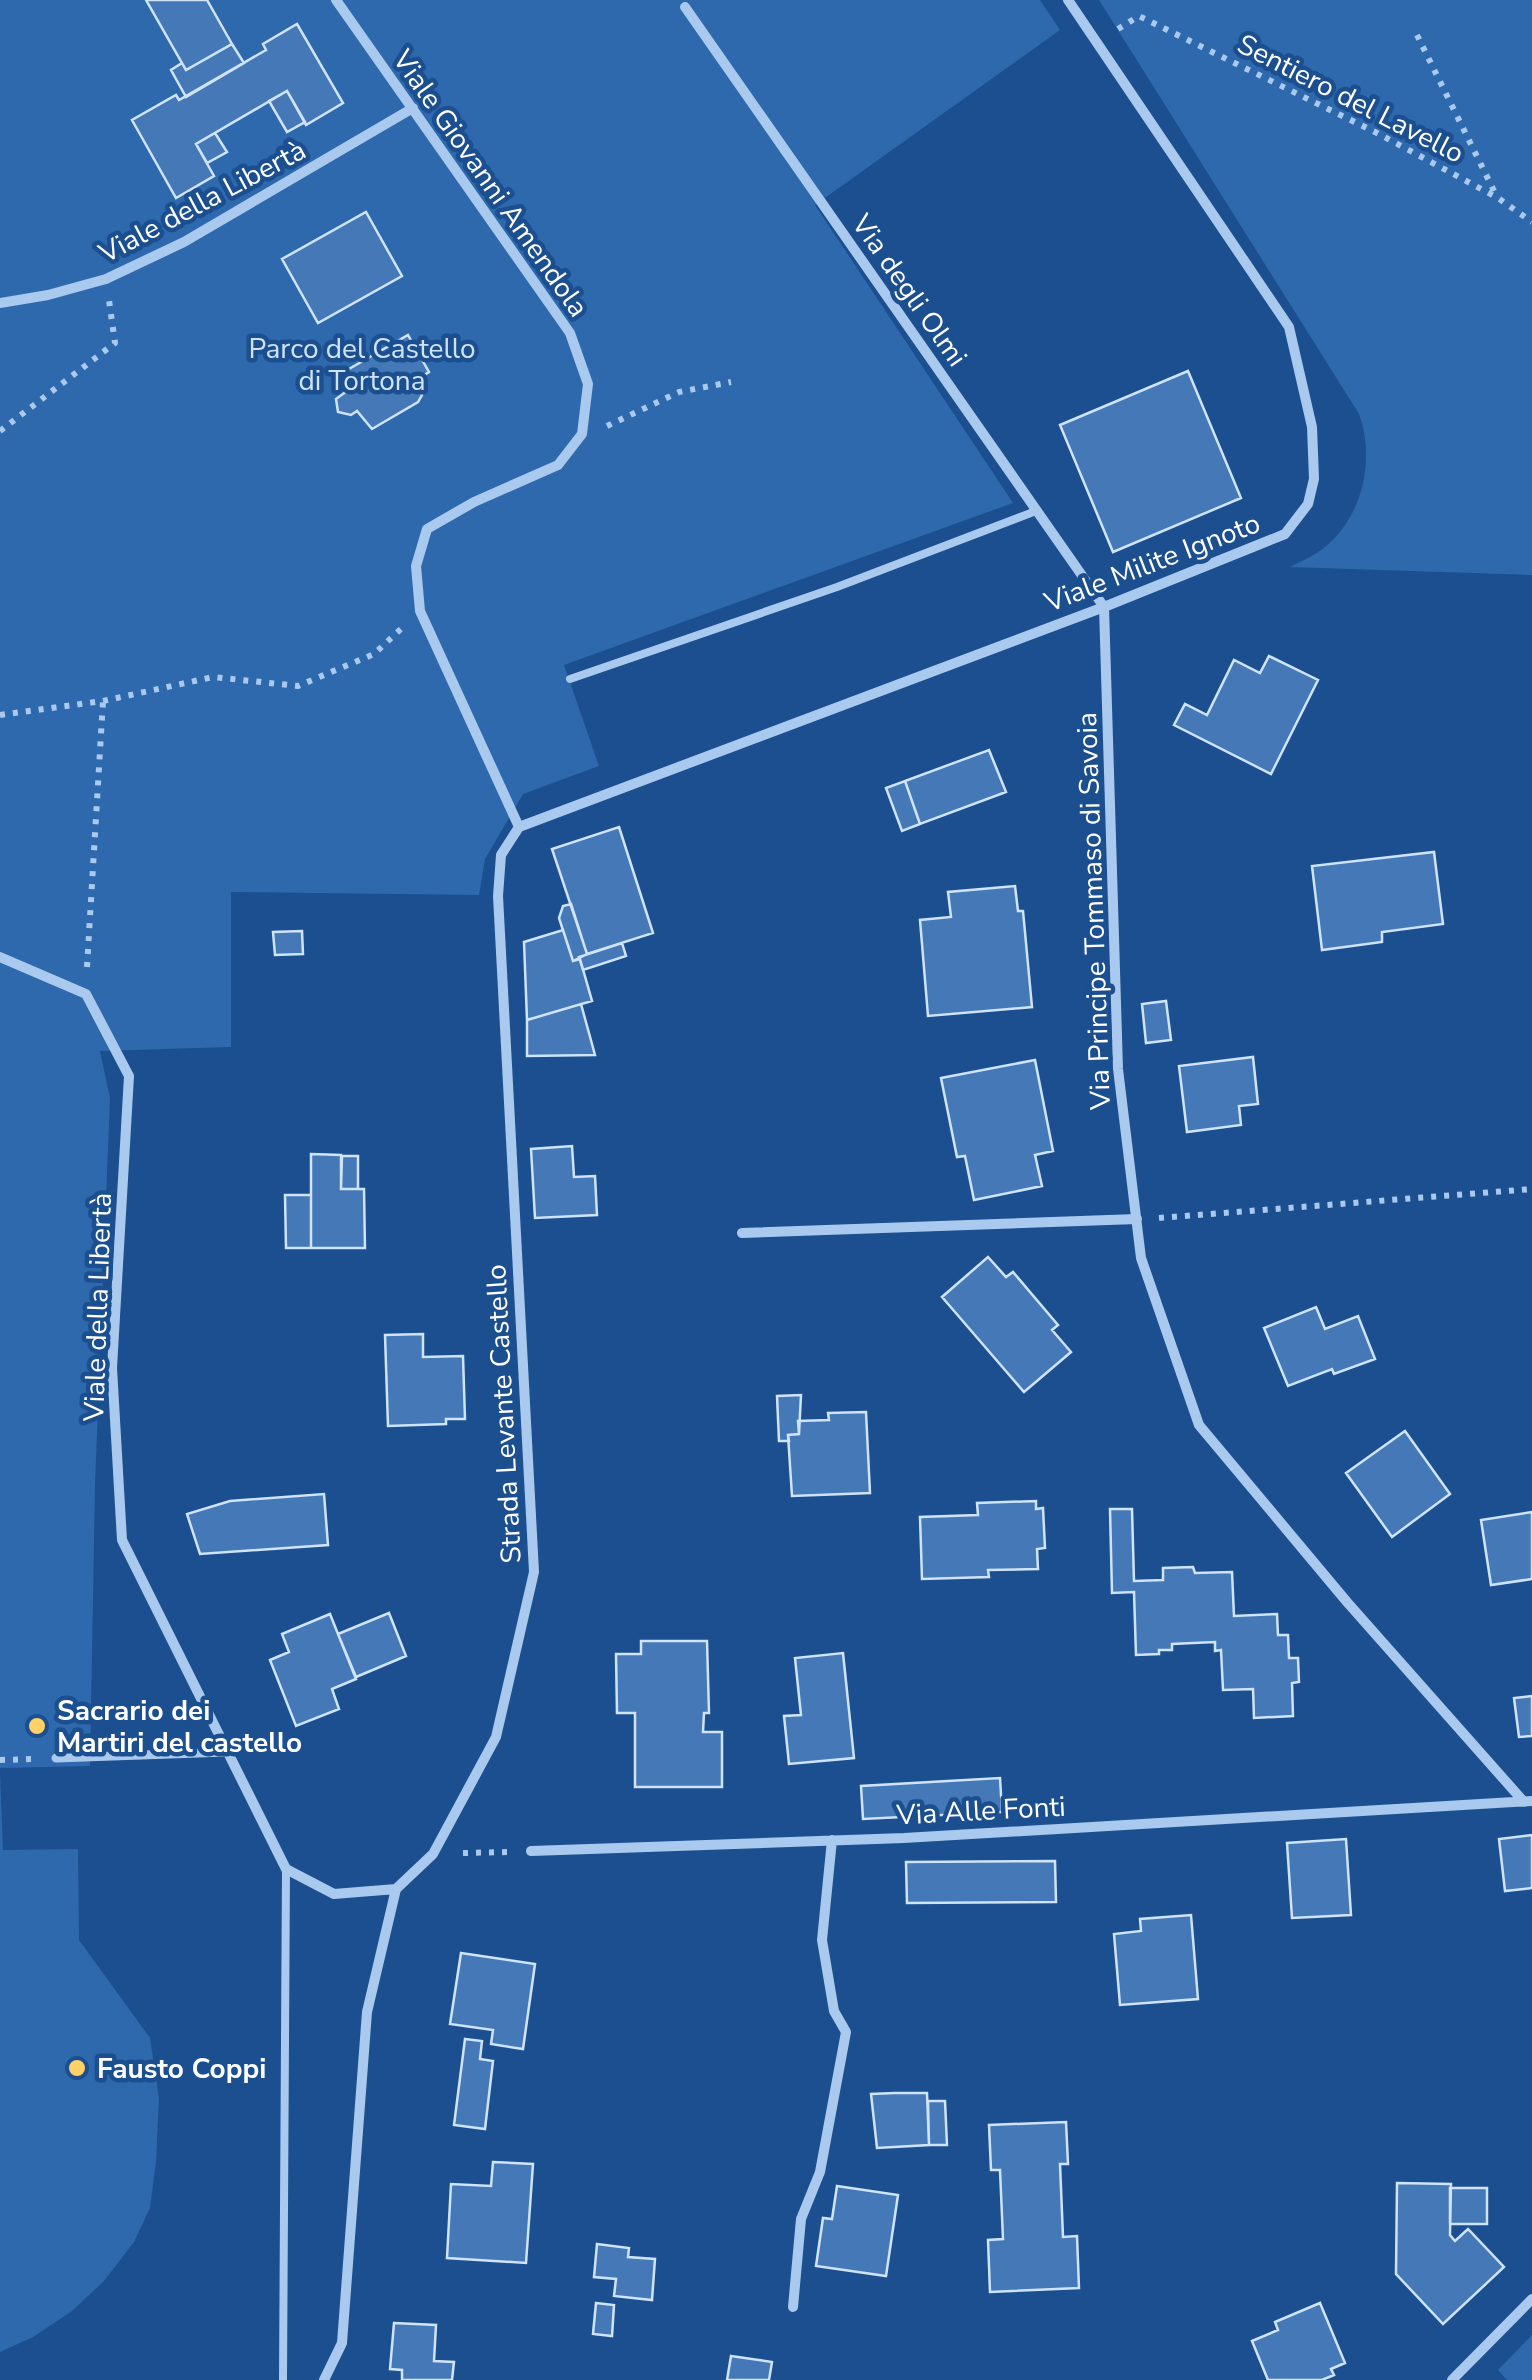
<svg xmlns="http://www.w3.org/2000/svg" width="1532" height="2380" font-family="'Nunito Sans',sans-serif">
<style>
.green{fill:#2e69ad}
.building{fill:#4478b7;stroke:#cfe3fa;stroke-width:2.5}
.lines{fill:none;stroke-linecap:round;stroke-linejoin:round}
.path{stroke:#a9c9ee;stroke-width:6;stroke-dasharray:5 8;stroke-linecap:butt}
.service{stroke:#a9c9ee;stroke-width:8}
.pedestrian{stroke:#a9c9ee;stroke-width:9}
.minor{stroke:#a9c9ee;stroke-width:10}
.poi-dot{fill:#ffd166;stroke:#1b4f8f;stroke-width:4}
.labels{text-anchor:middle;stroke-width:9;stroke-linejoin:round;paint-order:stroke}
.street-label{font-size:28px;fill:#fff;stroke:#1b4f8f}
.park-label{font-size:28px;fill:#cfe3fa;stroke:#1b4f8f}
.poi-label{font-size:28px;font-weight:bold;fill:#fff;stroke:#1b4f8f;text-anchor:start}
</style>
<rect width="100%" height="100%" fill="#1b4f8f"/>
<!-- green -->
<path class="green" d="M 0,0 L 1040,0 L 1060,30 L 815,205 L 1013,503 L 564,665 L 599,766 L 523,794 L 485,859 L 479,895 L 231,892 L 231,1047 L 100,1051 L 110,1098 L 95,1485 L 90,1766 L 0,1768 Z
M 1099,0 L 1532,0 L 1532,575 L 1290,567 C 1302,561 1315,555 1325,547 C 1364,515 1375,458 1359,414 Z
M 0,1774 L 3,1850 L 78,1849 L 79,1940 L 150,2038 L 159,2098 L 156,2162 L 150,2208 L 134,2242 L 104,2281 L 72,2311 L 33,2337 L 0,2352 Z
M 1532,2335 L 1532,2380 L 1507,2380 L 1498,2370 Z"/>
<!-- building -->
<path class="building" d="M 146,0 L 207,0 L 232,44 L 186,70 Z
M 297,24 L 343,103 L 306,125 L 287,91 L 196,144 L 214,176 L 176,198 L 132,120 L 176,95 L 179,100 L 266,50 L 263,44 Z
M 232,44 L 244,63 L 186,97 L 171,70 L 182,63 L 186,70 Z
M 287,91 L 305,122 L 287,132 L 269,101 Z
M 215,133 L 227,152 L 207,163 L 196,144 Z
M 366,212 L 402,276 L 318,323 L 282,259 Z
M 408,335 L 429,372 L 418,379 L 422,395 L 418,402 L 372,429 L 357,411 L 351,415 L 338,412 L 336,399 L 347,391 L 340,380 L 342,373 Z
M 1188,371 L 1241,498 L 1113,552 L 1060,425 Z
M 1269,656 L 1318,680 L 1271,774 L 1174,725 L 1185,704 L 1207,715 L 1234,660 L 1260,673 Z
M 989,750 L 1006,792 L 920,824 L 905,781 Z
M 905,781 L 920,824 L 902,831 L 886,788 Z
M 619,827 L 653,933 L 587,954 L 552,849 Z
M 1434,852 L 1443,924 L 1382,932 L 1382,942 L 1322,950 L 1312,866 Z
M 1015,886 L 1018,911 L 1023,911 L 1032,1007 L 928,1016 L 920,920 L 951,917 L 948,892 Z
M 571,904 L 587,954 L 573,961 L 559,918 L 563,906 Z
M 563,930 L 573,961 L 580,959 L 592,1001 L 527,1020 L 524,942 Z
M 302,931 L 303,954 L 275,955 L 273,932 Z
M 622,943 L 626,956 L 583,970 L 579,957 Z
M 1166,1001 L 1171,1040 L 1146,1043 L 1142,1004 Z
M 581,1004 L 595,1055 L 527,1056 L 527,1020 Z
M 1253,1057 L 1258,1104 L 1239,1106 L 1241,1125 L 1187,1132 L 1179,1066 Z
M 1035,1060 L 1053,1151 L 1035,1155 L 1042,1186 L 974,1200 L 965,1156 L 957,1157 L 941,1078 Z
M 572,1146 L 574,1177 L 595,1176 L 597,1215 L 535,1218 L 531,1149 Z
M 311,1154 L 341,1155 L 341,1189 L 364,1189 L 365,1248 L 311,1248 Z
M 342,1156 L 358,1156 L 358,1189 L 341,1189 Z
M 285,1195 L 311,1195 L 311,1248 L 286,1248 Z
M 988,1257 L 1006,1277 L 1013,1272 L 1058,1325 L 1052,1330 L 1071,1352 L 1024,1392 L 942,1297 Z
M 1316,1307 L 1325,1329 L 1358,1316 L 1375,1359 L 1334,1374 L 1332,1369 L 1288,1386 L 1264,1328 Z
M 423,1334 L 423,1357 L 463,1356 L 465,1419 L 446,1419 L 446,1424 L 388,1426 L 385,1335 Z
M 801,1395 L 799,1434 L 788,1435 L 789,1441 L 779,1441 L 777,1396 Z
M 866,1412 L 870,1493 L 792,1496 L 788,1435 L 799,1434 L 798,1421 L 829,1420 L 828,1413 Z
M 1405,1431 L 1450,1494 L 1392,1537 L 1346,1473 Z
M 324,1494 L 328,1545 L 200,1554 L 187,1514 L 230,1501 Z
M 1036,1501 L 1036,1509 L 1043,1508 L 1045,1548 L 1037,1549 L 1038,1569 L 988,1570 L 989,1577 L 922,1579 L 920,1517 L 978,1515 L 977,1503 Z
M 1110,1509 L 1132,1509 L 1134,1581 L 1163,1580 L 1163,1568 L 1193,1567 L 1195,1573 L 1232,1572 L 1234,1616 L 1277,1614 L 1278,1635 L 1288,1635 L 1289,1658 L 1298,1658 L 1299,1682 L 1292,1683 L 1293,1716 L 1254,1718 L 1253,1689 L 1223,1690 L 1221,1650 L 1215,1651 L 1215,1642 L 1172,1644 L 1172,1650 L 1159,1650 L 1159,1654 L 1136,1655 L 1134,1592 L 1112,1593 Z
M 1532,1512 L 1532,1579 L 1491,1585 L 1481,1520 Z
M 389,1613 L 406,1656 L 356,1677 L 338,1634 Z
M 330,1614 L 356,1679 L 332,1689 L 339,1709 L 296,1726 L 270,1660 L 289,1652 L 282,1634 Z
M 641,1641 L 707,1641 L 709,1713 L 704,1713 L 703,1732 L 722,1732 L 722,1787 L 635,1787 L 635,1713 L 617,1713 L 616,1654 L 641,1654 Z
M 843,1653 L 854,1758 L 789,1764 L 784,1716 L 801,1715 L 795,1658 Z
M 1532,1696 L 1532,1736 L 1519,1737 L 1514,1698 Z
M 1000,1778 L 1002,1812 L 863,1819 L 861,1786 Z
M 1532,1835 L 1532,1888 L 1505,1891 L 1499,1839 Z
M 1346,1839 L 1351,1915 L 1292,1918 L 1287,1843 Z
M 1055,1861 L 1056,1902 L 907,1903 L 906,1862 Z
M 1191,1915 L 1198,1999 L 1120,2005 L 1114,1934 L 1141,1931 L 1140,1919 Z
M 461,1953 L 535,1964 L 523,2049 L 491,2044 L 493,2030 L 450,2024 Z
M 465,2039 L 482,2041 L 480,2059 L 493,2061 L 485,2129 L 454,2125 Z
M 895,2093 L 927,2093 L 929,2145 L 877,2148 L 871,2094 Z
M 928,2101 L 945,2101 L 947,2145 L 929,2145 Z
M 1066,2122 L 1068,2164 L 1060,2164 L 1063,2237 L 1077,2236 L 1079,2288 L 990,2292 L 988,2240 L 1003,2239 L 1000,2170 L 991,2170 L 989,2125 Z
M 493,2162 L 533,2164 L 526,2263 L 447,2258 L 451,2184 L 491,2186 Z
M 1397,2183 L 1451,2184 L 1450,2235 L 1455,2241 L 1468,2229 L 1504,2267 L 1443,2324 L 1396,2274 Z
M 837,2186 L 898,2195 L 886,2276 L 816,2266 L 823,2218 L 832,2219 Z
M 1450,2188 L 1487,2188 L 1487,2224 L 1450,2224 Z
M 597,2244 L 629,2248 L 628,2257 L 655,2259 L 652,2300 L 614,2296 L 616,2279 L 594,2277 Z
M 596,2303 L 614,2305 L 612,2336 L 593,2334 Z
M 1320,2303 L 1345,2363 L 1331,2369 L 1334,2375 L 1322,2380 L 1268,2380 L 1252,2341 L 1278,2330 L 1275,2322 Z
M 394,2323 L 436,2325 L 434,2361 L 454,2362 L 452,2380 L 402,2380 L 402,2370 L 390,2369 Z
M 731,2356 L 772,2362 L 769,2380 L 727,2380 Z"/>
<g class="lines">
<!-- path -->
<path class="path" d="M 1118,29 L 1139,16 L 1377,133 L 1498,198 L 1532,222
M 1417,35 L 1497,197
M 607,426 L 679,392 L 731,382
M 0,431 L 115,343 L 109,300
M 0,715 L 103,701 L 213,677 L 298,686 L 374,654 L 403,627
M 87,967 L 103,701
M 1159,1218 L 1532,1189
M 0,1760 L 35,1759
M 463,1853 L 510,1852"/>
<!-- service -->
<path class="service" d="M 570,679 L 837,587 L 1036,511
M 283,2380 L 286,1869"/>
<!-- pedestrian -->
<path class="pedestrian" d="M 56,1758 L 227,1752"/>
<!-- minor -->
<path class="minor" d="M 336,0 L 570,333 L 588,384 L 582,434 L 558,465 L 474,502 L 427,529 L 416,566 L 420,611 L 519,827
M 685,7 L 1104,607 L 1118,1069 L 1141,1258 L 1199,1425 L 1347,1602 L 1524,1802
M 0,303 L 48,295 L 106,279 L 184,242 L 413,108
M 519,827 L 1104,607 L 1285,534 L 1308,504 L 1314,479 L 1312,427 L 1289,327 L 1068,0
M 0,957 L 86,994 L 129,1076 L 112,1368 L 122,1540 L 286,1869 L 334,1894 L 396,1889
M 742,1233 L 1137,1219
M 531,1851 L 904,1838 L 1532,1801
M 793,2307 L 801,2219 L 820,2172 L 846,2032 L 834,2011 L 822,1940 L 832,1840
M 324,2380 L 342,2343 L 367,2012 L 396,1889 L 433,1854 L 496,1737 L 534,1572 L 498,896 L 501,855 L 519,827
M 1452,2380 L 1532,2299"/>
</g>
<!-- markers -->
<g class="poi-dot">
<circle cx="37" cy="1726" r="10"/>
<circle cx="77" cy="2068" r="10"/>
</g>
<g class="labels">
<!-- street labels -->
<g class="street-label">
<text transform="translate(1351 98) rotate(27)" y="10">Sentiero del Lavello</text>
<text transform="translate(491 183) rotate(55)" y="10">Viale Giovanni Amendola</text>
<text transform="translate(202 201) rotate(-28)" y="10">Viale della Libertà</text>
<text transform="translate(910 290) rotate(55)" y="10">Via degli Olmi</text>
<text transform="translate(1152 562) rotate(-21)" y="10">Viale Milite Ignoto</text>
<text transform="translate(1093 911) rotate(-92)" y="10">Via Principe Tommaso di Savoia</text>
<text transform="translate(97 1307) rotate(-88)" y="10">Viale della Libertà</text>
<text transform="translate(503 1414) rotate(-93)" y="10">Strada Levante Castello</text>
<text transform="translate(981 1810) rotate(-3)" y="10">Via Alle Fonti</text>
</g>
<!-- park labels -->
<g class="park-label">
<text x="362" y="358">Parco del Castello<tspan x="362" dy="32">di Tortona</tspan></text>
</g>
<!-- poi labels -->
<g class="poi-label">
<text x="57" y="1720">Sacrario dei<tspan x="57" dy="32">Martiri del castello</tspan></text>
<text x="97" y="2078">Fausto Coppi</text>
</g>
</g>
</svg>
